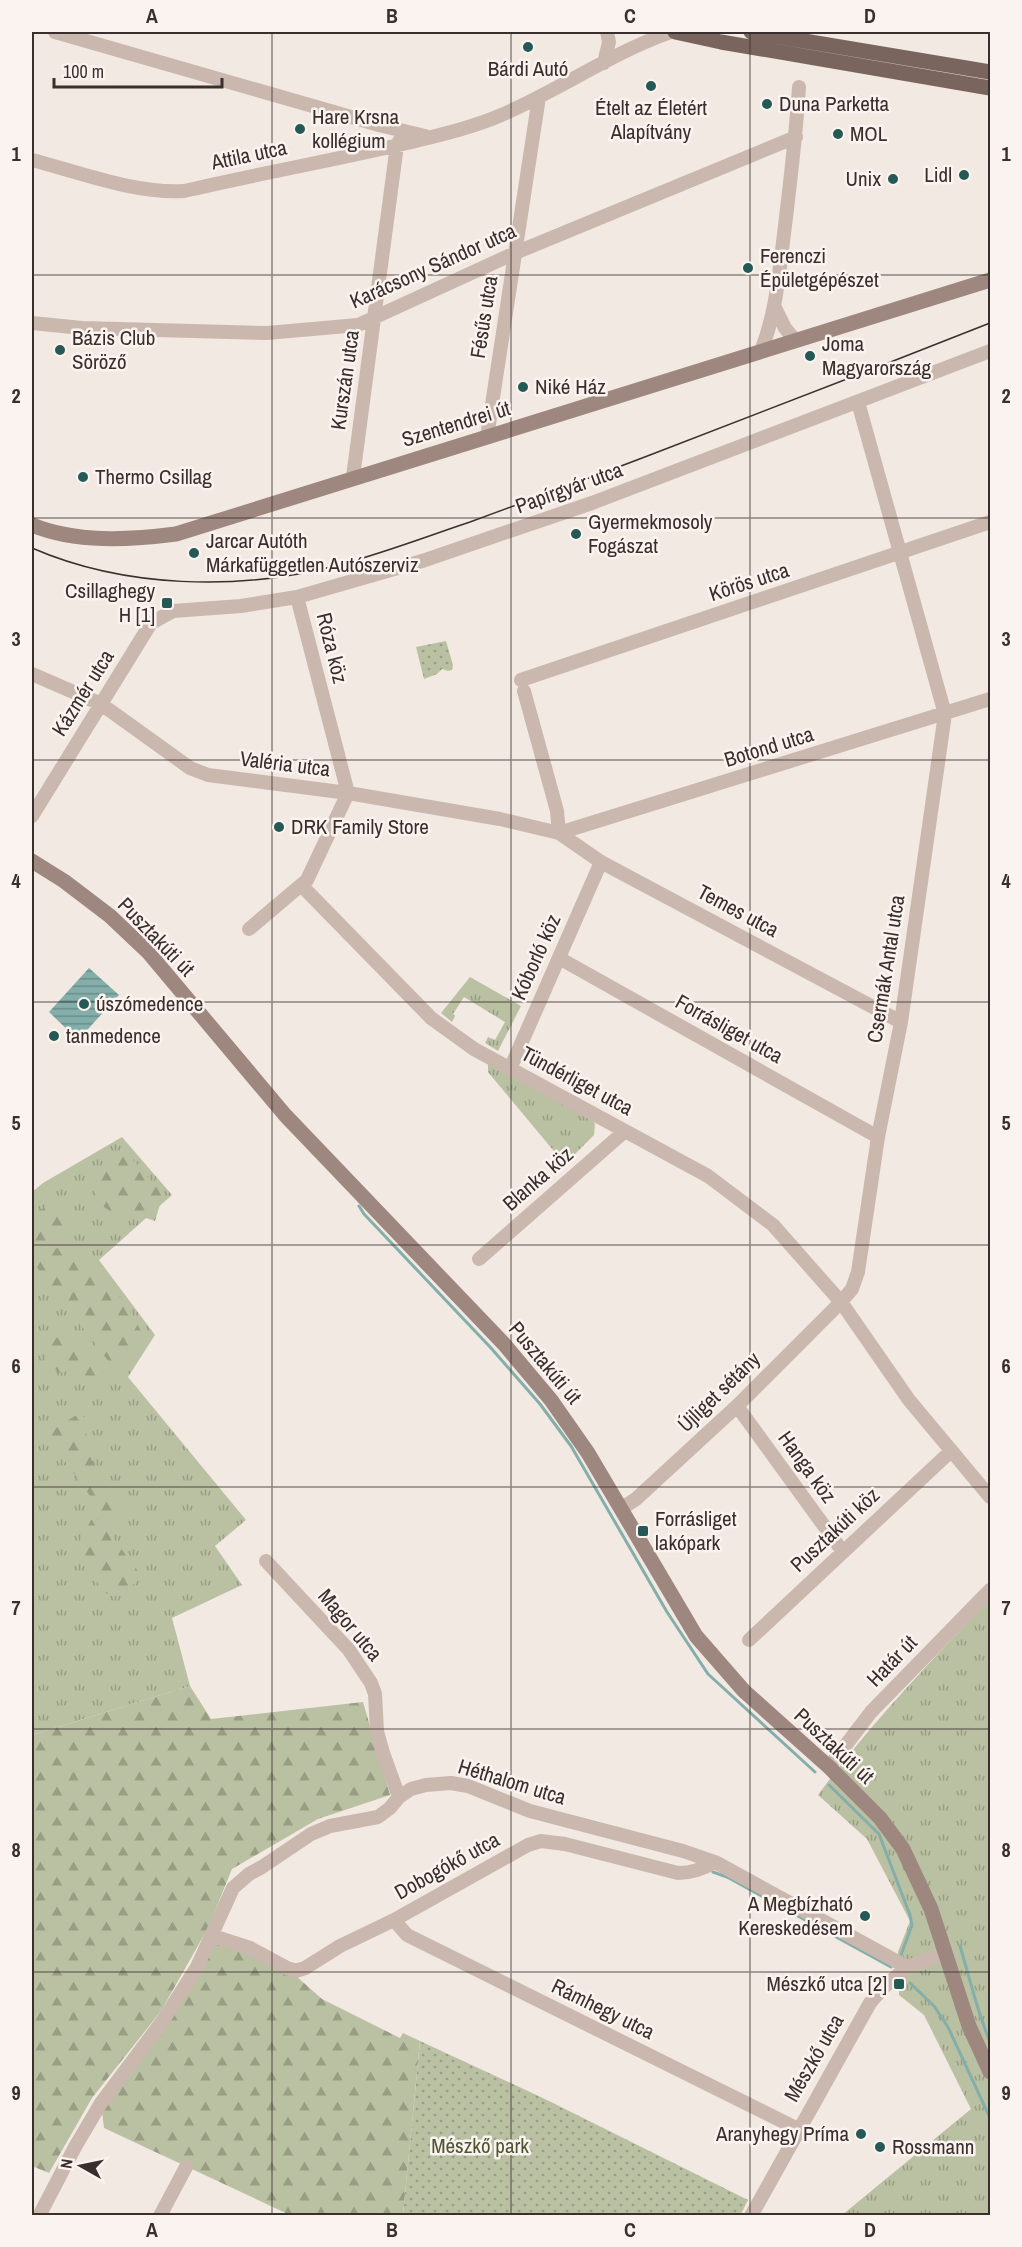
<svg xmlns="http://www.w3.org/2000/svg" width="1022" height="2247" font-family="'Archivo Narrow',sans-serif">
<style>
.grass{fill:url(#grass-tufts)}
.forest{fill:url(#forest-firs)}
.park{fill:url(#park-dots)}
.water{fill:url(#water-rules)}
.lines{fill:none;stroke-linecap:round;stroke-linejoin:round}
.stream{stroke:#83aeaa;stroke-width:3}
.street{stroke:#cab8ae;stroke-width:14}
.secondary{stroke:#9e877f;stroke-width:15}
.primary{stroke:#7a645e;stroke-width:15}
.tram{stroke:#392f2c;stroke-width:1.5}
.grid{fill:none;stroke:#392f2c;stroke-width:1.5;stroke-opacity:0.55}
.poi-dot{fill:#245956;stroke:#faf3ef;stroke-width:2}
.labels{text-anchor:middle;stroke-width:5;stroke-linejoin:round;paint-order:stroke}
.poi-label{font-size:21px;fill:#392f2c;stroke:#faf3ef;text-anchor:start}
.street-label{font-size:21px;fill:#392f2c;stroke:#faf3ef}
.park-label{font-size:21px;fill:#4d5631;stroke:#faf3ef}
.neatline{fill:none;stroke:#392f2c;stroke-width:2}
.grid-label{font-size:20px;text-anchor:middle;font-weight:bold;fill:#392f2c}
</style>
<defs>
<pattern id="grass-tufts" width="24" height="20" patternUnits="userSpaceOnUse" patternTransform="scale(1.5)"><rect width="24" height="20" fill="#bac1a2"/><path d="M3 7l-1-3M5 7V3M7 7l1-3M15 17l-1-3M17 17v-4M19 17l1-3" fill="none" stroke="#989d84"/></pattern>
<pattern id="forest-firs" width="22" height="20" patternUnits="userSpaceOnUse" patternTransform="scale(1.5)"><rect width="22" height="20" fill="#bac1a2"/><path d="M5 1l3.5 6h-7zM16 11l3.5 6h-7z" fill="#989d84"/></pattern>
<pattern id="park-dots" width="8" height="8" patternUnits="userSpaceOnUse" patternTransform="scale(1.5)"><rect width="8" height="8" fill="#bac1a2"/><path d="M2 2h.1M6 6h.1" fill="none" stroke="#989d84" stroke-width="1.8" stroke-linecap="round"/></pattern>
<pattern id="water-rules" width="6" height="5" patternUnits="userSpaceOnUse" patternTransform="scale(1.5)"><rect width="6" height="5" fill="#83aeaa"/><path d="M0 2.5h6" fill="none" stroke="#6c8e8b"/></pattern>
</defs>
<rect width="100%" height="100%" fill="#f2e9e2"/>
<!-- grass -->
<path class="grass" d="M 470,977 L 521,1006 L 498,1051 L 485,1043 L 488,1037 L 495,1040 L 505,1022 L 464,997 L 453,1014 L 455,1016 L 452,1022 L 441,1013 Z
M 488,1063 L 592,1120 L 595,1124 L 594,1135 L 567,1162 L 563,1162 L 488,1072 Z
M 122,1137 L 172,1195 L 99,1260 L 155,1335 L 128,1377 L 246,1520 L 215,1546 L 242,1585 L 172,1618 L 190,1686 L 32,1735 L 32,1192 L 43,1183 Z
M 990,1599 L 990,2215 L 842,2215 L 971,2109 L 924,2015 L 899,1995 L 898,1952 L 910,1921 L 867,1839 L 818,1795 C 869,1725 930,1662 990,1599 Z"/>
<!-- forest -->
<path class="forest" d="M 128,1154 L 163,1195 L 155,1221 L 137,1215 L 130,1207 L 113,1213 L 98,1203 L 91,1178 L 102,1167 Z
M 61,1198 L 67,1223 L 65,1233 L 32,1255 L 32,1215 Z
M 70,1241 L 79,1248 L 125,1303 L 145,1338 L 128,1361 L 109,1362 L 36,1266 L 38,1259 Z
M 67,1329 L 106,1376 L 99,1384 C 85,1375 76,1368 59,1373 L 46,1360 L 44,1349 Z
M 80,1413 L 87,1420 L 86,1447 L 100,1478 L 123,1506 L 118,1515 L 101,1511 L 65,1461 L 48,1443 L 46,1434 Z
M 105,1519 L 111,1524 L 113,1538 L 138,1571 L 137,1582 L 114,1597 L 104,1592 L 75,1550 L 91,1520 Z
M 190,1686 L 211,1719 L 363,1702 L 390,1795 L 318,1819 L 232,1869 L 208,1928 L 161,2011 L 92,2098 L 49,2173 L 32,2166 L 32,1735 Z
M 213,1936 L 287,1968 L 322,1999 L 400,2038 L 403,2033 L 420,2041 L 403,2215 L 290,2215 L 104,2128 L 101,2103 Z"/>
<!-- park -->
<path class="park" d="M 446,641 L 453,665 L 452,670 L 448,671 L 442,669 L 437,674 L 424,679 L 416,647 Z
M 420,2041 L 545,2099 L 748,2200 L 740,2216 L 403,2215 Z"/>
<!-- water -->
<path class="water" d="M 89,968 L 119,995 L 78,1040 L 49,1012 Z"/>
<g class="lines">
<!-- stream -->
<path class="stream" d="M 359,1206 L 364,1214 L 491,1348 L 540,1404 L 571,1446 L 667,1612 L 708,1674 L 815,1772
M 829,1785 L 879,1834 L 910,1915 L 912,1925 L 901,1955
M 713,1872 L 727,1877 L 891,1967
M 960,1946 C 970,1979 977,2011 990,2042
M 910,1983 L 934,2006 L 948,2027 L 990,2118"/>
<!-- street -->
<path class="street" d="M 55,32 L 379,125 L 425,136
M 604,63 L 609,42 L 607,32
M 32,160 C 78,172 136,194 184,191 C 257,174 330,161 403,144 C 435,136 468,129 499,116 C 558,91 611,53 671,32
M 775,308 L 785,328 L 795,340
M 32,323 L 82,328 L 267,333 L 358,325 L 515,253 L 796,137
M 761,351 C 776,313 779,274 784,234 C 790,185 796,136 799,87
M 487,437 L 539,97
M 353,477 L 397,145 L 401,138
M 297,597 L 348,793
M 32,674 L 101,704 L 190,768 L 208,775 L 348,793 L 500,819 L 559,833 L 601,862 L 901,1022
M 521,680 L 990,522
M 524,691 L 557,811 L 559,833
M 32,816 L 151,623 L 173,611 L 241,606 L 297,597 L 422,561 L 592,503 L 990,351
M 559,833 L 990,699
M 302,886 L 431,1018 L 474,1049 L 708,1176 L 773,1225 L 841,1302 L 909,1400 L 990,1497
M 249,929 L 307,880 L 348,793
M 559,958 L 878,1137
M 510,1069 L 601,862
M 479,1259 L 625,1131
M 737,1406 L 843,1552
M 622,1508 L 636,1499 L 737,1406 L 841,1302 L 852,1289 L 858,1272 L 878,1137 L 901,1022 L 945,714 L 858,402
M 266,1561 L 349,1650 L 371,1683 L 375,1694 L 377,1731 L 383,1753 L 399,1797
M 749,1640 L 950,1452
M 829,1767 L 871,1712 L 990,1590
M 394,1920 L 407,1935 L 798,2129
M 213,1936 L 250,1948 L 287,1968 L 296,1971 L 305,1968 L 340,1946 L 394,1920 L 528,1845 L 541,1841 L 565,1844 L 678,1873 C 692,1873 703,1869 715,1862
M 39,2216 L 75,2147 L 101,2103 L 164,2019 L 197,1967 L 233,1888 L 249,1874 L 262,1867 L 311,1834 L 330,1826 L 378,1817 L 390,1808 L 399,1797 L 411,1789 L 426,1785 L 451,1783 L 468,1786 L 530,1811 L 683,1851 L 715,1862 L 907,1967
M 160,2216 L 186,2167
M 751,2216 L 870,2003 L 883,1988 L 907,1967 L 945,1953"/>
<!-- secondary -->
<path class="secondary" d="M 32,525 C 76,543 129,540 176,534 L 990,280
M 32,861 L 64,881 L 110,916 L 148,952 L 285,1115 L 504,1344 L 551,1400 L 588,1453 L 696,1636 L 744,1691 L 829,1767 L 880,1818 L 903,1849 L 931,1909 L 969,2026 L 990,2072"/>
<!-- primary -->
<path class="primary" d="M 675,32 L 721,42 L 990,88
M 751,32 L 990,72"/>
<!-- tram -->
<path class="tram" d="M 32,548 C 124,588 238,591 335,566 C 381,554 425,537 470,522 C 530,500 590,478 650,455 C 764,411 877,368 990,323"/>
</g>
<!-- grid -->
<path class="grid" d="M 272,32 L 272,2216M 511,32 L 511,2216M 750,32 L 750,2216M 32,275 L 990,275M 32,518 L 990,518M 32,760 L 990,760M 32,1002 L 990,1002M 32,1245 L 990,1245M 32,1487 L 990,1487M 32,1729 L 990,1729M 32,1972 L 990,1972"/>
<!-- markers -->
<g class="poi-dot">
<circle cx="528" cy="47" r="6"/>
<circle cx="651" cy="86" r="6"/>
<circle cx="767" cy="104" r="6"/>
<circle cx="300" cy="129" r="6"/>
<circle cx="838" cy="134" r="6"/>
<circle cx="964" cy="175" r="6"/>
<circle cx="893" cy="179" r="6"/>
<circle cx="748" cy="268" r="6"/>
<circle cx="60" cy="350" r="6"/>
<circle cx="810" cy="356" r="6"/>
<circle cx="523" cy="387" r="6"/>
<circle cx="83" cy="477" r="6"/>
<circle cx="576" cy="534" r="6"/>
<circle cx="194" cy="553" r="6"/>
<rect x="161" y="597" width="12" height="12" rx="3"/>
<circle cx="279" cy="827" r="6"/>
<circle cx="84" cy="1004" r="6"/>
<circle cx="54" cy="1036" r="6"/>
<rect x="637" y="1525" width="12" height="12" rx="3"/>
<circle cx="865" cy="1916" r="6"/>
<rect x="893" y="1978" width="12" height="12" rx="3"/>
<circle cx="861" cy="2134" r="6"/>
<circle cx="880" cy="2147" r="6"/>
</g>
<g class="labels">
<!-- poi labels -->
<g class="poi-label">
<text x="528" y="76" text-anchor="middle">Bárdi Autó</text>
<text x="779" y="111">Duna Parketta</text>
<text x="651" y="115" text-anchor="middle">Ételt az Életért<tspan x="651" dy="24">Alapítvány</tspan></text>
<text x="312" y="124">Hare Krsna<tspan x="312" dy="24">kollégium</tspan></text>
<text x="850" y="141">MOL</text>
<text x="952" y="182" text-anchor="end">Lidl</text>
<text x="881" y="186" text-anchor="end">Unix</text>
<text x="760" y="263">Ferenczi<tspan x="760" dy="24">Épületgépészet</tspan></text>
<text x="72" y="345">Bázis Club<tspan x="72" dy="24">Söröző</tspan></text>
<text x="822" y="351">Joma<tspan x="822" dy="24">Magyarország</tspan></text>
<text x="535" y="394">Niké Ház</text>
<text x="95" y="484">Thermo Csillag</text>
<text x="588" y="529">Gyermekmosoly<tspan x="588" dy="24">Fogászat</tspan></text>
<text x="206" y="548">Jarcar Autóth<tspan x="206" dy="24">Márkafüggetlen Autószerviz</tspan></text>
<text x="155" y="598" text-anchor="end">Csillaghegy<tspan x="155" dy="24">H [1]</tspan></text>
<text x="291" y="834">DRK Family Store</text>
<text x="96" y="1011">úszómedence</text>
<text x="66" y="1043">tanmedence</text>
<text x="655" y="1526">Forrásliget<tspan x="655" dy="24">lakópark</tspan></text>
<text x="853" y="1911" text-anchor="end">A Megbízható<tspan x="853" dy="24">Kereskedésem</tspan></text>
<text x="887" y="1991" text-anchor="end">Mészkő utca [2]</text>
<text x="849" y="2141" text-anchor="end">Aranyhegy Príma</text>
<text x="892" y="2154">Rossmann</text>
</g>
<!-- street labels -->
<g class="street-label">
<text transform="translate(249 155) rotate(-12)" y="7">Attila utca</text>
<text transform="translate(433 266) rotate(-24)" y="7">Karácsony Sándor utca</text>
<text transform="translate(484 317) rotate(-81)" y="7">Fésűs utca</text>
<text transform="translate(345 380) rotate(-82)" y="7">Kurszán utca</text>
<text transform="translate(456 424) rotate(-17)" y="7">Szentendrei út</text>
<text transform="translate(569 488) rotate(-20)" y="7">Papírgyár utca</text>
<text transform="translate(749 582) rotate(-18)" y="7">Körös utca</text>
<text transform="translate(332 648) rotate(76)" y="7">Róza köz</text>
<text transform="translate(83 693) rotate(-58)" y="7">Kázmér utca</text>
<text transform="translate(769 747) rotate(-17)" y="7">Botond utca</text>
<text transform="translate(285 764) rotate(7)" y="7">Valéria utca</text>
<text transform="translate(738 911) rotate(28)" y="7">Temes utca</text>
<text transform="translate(156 937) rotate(46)" y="7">Pusztakúti út</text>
<text transform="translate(536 957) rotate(-66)" y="7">Kóborló köz</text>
<text transform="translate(886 969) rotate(-81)" y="7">Csermák Antal utca</text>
<text transform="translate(729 1029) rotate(29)" y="7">Forrásliget utca</text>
<text transform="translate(577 1081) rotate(28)" y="7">Tündérliget utca</text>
<text transform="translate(538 1179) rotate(-41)" y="7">Blanka köz</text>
<text transform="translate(545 1363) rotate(50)" y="7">Pusztakúti út</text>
<text transform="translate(719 1392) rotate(-44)" y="7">Újliget sétány</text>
<text transform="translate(807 1467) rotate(54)" y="7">Hanga köz</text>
<text transform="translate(835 1530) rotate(-43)" y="7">Pusztakúti köz</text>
<text transform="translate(350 1625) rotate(50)" y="7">Magor utca</text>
<text transform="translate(892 1661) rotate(-46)" y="7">Határ út</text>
<text transform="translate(834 1746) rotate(43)" y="7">Pusztakúti út</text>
<text transform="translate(512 1782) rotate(17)" y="7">Héthalom utca</text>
<text transform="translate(447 1866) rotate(-29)" y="7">Dobogókő utca</text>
<text transform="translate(603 2009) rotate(26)" y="7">Rámhegy utca</text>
<text transform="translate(814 2058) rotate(-60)" y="7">Mészkő utca</text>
</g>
<!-- park labels -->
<g class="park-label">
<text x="480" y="2153">Mészkő park</text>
</g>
</g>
<!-- border -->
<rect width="1022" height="2247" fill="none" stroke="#faf3ef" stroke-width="66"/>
<!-- north arrow -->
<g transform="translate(81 2166) rotate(279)" stroke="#faf3ef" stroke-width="4.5" paint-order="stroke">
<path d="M0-4.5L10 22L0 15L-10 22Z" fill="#392f2c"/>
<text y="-9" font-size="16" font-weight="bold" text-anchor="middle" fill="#392f2c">N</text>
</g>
<!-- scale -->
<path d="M54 78v9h168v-9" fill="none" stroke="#392f2c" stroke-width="3"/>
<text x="63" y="78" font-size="18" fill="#392f2c" stroke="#faf3ef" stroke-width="4.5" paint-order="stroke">100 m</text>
<rect x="33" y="33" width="956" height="2181" class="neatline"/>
<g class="grid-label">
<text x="152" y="23">A</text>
<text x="392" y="23">B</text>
<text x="630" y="23">C</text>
<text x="870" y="23">D</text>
<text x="16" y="161">1</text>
<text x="1006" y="161">1</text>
<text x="16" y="403">2</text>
<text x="1006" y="403">2</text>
<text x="16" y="646">3</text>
<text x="1006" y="646">3</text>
<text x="16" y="888">4</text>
<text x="1006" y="888">4</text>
<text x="16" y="1130">5</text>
<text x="1006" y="1130">5</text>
<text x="16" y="1373">6</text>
<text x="1006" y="1373">6</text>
<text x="16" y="1615">7</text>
<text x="1006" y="1615">7</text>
<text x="16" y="1857">8</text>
<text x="1006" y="1857">8</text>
<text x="16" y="2100">9</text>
<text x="1006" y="2100">9</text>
<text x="152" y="2237">A</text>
<text x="392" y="2237">B</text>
<text x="630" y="2237">C</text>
<text x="870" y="2237">D</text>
</g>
</svg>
